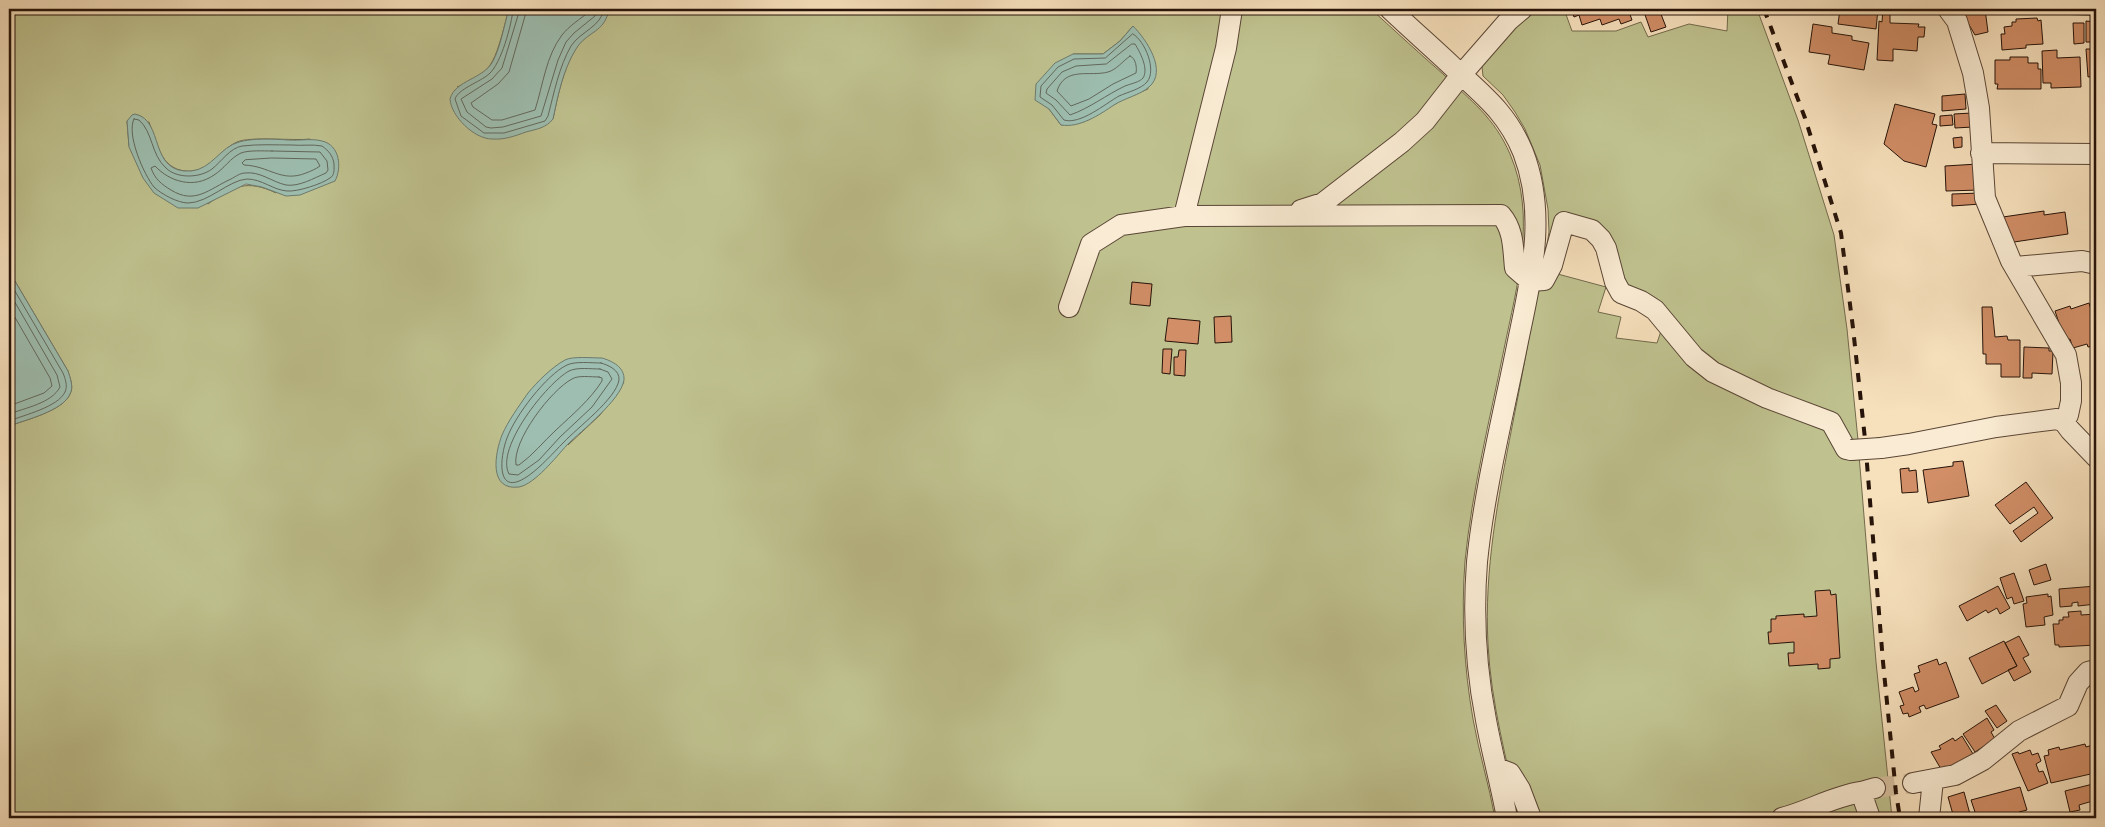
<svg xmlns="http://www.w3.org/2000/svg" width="2105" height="827" font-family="Vollkorn,serif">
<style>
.green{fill:#bfc28f;stroke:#726a4c;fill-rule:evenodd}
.water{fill:#9dbeb0;stroke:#6d7a6d}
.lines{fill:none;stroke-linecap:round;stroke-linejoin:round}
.shore{stroke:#62685c;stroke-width:1}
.building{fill:#d18e67;stroke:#261309}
.street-tunnel{stroke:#d8c2a2;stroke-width:20;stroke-dasharray:20 10;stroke-linecap:butt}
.street-casing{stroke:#5a4636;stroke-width:22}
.street{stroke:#faecd4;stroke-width:20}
.rail{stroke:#261309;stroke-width:4;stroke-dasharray:9 9;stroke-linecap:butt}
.street-bridge-casing{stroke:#5a4636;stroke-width:22;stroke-linecap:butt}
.street-bridge{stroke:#faecd4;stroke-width:20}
</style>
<rect width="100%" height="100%" fill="#f7e1bd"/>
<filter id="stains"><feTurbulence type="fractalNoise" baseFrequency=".004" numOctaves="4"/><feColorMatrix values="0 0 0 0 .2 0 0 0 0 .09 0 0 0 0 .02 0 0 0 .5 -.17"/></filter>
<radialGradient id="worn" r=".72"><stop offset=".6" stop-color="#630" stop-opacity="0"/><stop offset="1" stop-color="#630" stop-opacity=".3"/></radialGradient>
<!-- green -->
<path class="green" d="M 9,9 L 509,9 C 505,23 499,50 492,62 C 486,74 469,83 457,87 L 553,119 C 558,95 563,70 575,49 C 585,33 606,27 609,9 L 1371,9 C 1395,31 1419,53 1443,74 C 1471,101 1494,117 1510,154 C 1537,217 1517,285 1504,349 C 1490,419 1472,490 1465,561 C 1461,614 1464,668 1473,719 C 1479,753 1489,785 1495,818 L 9,818 L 9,426 C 25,420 63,411 70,394 C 74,387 70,378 68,371 L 9,271 ZM 1133,26 L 1148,89 L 1122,100 L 1083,122 L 1061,125 L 1049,109 L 1073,54 L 1103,54 L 1120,41 ZM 127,121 L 149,122 C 156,142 160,168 185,171 C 192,172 201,170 208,166 C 218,160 225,147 237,142 C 251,136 293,141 310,139 L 276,193 C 247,179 233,186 208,204 L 129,146 ZM 624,382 L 600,415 L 568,445 Z
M 1528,9 L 1564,9 L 1572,31 L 1616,31 L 1641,22 L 1648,37 L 1689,24 L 1727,31 L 1728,9 L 1757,9 L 1798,120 L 1834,235 L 1847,329 L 1858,440 L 1852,446 L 1834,420 L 1729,377 L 1624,289 L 1610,247 L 1561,217 L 1543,270 L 1549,232 L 1548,209 L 1540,165 L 1525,129 L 1515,112 L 1503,95 L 1483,76 L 1481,57 Z
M 1554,273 L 1606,287 L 1598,312 L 1621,317 L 1616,338 L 1657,343 L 1663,325 L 1691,360 L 1821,422 L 1859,455 L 1876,662 L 1892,818 L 1519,818 C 1507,760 1491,704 1488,644 C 1484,570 1498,499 1512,427 C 1521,382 1529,338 1537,293 L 1549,283 Z"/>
<!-- water -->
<path class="water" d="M 509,9 L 609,9 C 605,33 587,31 576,49 C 563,70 558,95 553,119 C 546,128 537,129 526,132 C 515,136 504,140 492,139 C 474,139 451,116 450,99 C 455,80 484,79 493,61 C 501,46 504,25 509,9 Z
M 1133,26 C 1146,39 1168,71 1149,87 C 1140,95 1125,98 1114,105 C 1099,115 1080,128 1061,125 L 1049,109 L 1035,100 L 1036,84 L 1055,63 L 1073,54 L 1103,54 L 1120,41 Z
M 135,114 C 165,120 148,174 191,171 C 212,169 220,147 239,142 C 252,138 274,139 288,140 C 299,141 311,138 322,141 C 340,145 342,168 335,181 L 300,195 L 286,196 L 262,187 L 246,184 L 198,208 L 178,208 L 154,193 L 143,178 L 129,147 L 127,121 L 132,115 Z
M 9,271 L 68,371 C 70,378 74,387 70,394 C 63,411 25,420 9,426 Z
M 602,358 C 612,361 625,367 624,380 C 621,400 581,431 567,445 C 556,457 535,484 519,487 C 488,491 495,453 502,435 C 508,421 519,406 528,393 C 537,382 552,367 565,360 C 572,356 593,358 602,358 Z"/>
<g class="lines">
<!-- shore -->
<path class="shore" d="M 513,9 C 512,24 501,64 489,74 C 480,82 458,89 455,99 L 461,116 L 484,133 L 504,133 L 545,121 L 548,116 C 554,93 559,67 571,46 C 581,31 601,27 604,9
M 520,9 L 502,68 L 492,79 L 461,99 L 467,112 L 486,127 L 491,128 L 503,127 L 541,116 L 558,60 L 566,42 L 574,33 L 595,16 L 598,9
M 527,9 L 509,72 L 498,84 L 471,103 L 473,107 L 492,120 L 502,120 L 535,110 C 543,85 546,56 562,35 C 569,26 580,19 589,12 L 590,9
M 1133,34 C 1145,41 1157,70 1147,82 C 1141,89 1128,92 1119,96 C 1105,104 1080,125 1064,120 L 1052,105 L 1040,97 L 1041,86 L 1058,67 L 1074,59 L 1105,58 Z
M 1132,44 L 1135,44 C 1140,52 1149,69 1143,78 C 1140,82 1130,84 1125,86 C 1106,95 1090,108 1070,115 L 1056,100 L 1046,93 L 1047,89 L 1062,72 L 1076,66 L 1106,64 Z
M 1130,56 C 1136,58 1137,68 1136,73 L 1113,84 L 1089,99 L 1071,106 L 1057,91 C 1065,66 1090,77 1108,72 C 1116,70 1123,61 1130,56 Z
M 134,119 L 139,120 C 153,132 151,155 166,168 C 177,179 200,178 212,169 C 221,162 230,148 242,146 C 259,144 275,145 292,145 C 302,146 312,144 322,146 C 329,151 333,156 334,164 C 334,169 335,175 330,178 C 322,184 297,192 287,191 C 273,190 262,179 247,179 C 229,180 208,203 188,203 C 178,203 161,194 154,187 C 144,175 126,134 134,119 Z
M 272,151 L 320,152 L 327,161 L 328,170 L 326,173 C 314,178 299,187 286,185 C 272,182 260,171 245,173 C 240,173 235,177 231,179 C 209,189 195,205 171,190 C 161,184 155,179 151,168 L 155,166 C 170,182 194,189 214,175 C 224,169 230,158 241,153 C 249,150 263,151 272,151 Z
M 272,158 L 316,159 L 320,166 C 316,169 311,171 306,173 C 281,183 270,166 244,165 L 242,163 L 245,160 Z
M 9,281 L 63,373 C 65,378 68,386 65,392 C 58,407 24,415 9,421
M 9,292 L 57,375 L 60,387 C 52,403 25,408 9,414
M 9,307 L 50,378 L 52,386 L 44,393 L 9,406
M 601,363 C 608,365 620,370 619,380 C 616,399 577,428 564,442 C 552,454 542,466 528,476 C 495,499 500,456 507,438 C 515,416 546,375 567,365 C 575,361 592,363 601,363 Z
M 600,369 L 608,372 L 612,379 L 592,407 L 560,437 L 539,460 L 518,475 L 509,474 C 495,448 547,383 569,371 C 577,367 591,369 600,369 Z
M 599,377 L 602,378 L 602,381 C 590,400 573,414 556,430 C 543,442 533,455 519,465 L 516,465 C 512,441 551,390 572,379 C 578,375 591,377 599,377 Z"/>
</g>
<!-- building -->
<path class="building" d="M 1571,9 L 1628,9 L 1632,20 L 1621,24 L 1619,19 L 1602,25 L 1600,19 L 1582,25 L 1579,15 L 1574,17 Z
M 1643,9 L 1659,9 L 1666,27 L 1651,32 Z
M 1840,9 L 1878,9 L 1876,29 L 1838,24 Z
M 1883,9 L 1890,9 L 1890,23 L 1919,24 L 1918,27 L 1925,27 L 1924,37 L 1918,37 L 1917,51 L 1893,49 L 1893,61 L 1877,60 L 1879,21 L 1882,22 Z
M 1960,9 L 1985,9 L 1988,32 L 1975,35 Z
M 2046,9 L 2093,9 L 2093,15 L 2046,14 Z
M 2037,18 L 2038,21 L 2041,20 L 2043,44 L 2026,45 L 2026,48 L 2002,50 L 2001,34 L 2005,34 L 2004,27 L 2012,26 L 2012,22 L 2016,22 L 2016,19 Z
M 2086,21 L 2096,22 L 2096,42 L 2086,42 Z
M 2073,23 L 2084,23 L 2084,43 L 2074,44 Z
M 1813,24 L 1832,27 L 1832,33 L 1852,36 L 1852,40 L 1869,43 L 1864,70 L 1828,64 L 1830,55 L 1809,52 Z
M 2096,44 L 2096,76 L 2088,77 L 2086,49 L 2093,49 L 2093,45 Z
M 2057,50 L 2057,58 L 2080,57 L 2081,87 L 2051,88 L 2051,83 L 2043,83 L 2042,51 Z
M 2010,57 L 2028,57 L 2028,63 L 2038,63 L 2038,69 L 2041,69 L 2041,89 L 1997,89 L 1998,84 L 1995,84 L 1995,60 L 2010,60 Z
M 1965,94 L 1966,109 L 1942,111 L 1942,96 Z
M 1895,104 L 1935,114 L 1932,124 L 1937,125 L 1926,167 L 1904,161 L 1884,144 Z
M 1972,113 L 1973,127 L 1955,128 L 1954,114 Z
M 1952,115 L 1953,125 L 1940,126 L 1940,116 Z
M 1962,137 L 1962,147 L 1954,148 L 1953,138 Z
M 1978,164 L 1980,190 L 1946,191 L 1945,166 Z
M 1981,193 L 1981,204 L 1952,206 L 1952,194 Z
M 2044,211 L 2044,215 L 2065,212 L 2068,234 L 2014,242 L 2013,239 L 2010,240 L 2003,217 Z
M 1132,282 L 1152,284 L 1150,306 L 1130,304 Z
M 2089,303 L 2096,325 L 2096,334 L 2091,336 L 2094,346 L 2088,347 L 2087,344 L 2073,348 L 2070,339 L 2065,341 L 2055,311 L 2070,306 L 2071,309 Z
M 1982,307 L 1992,307 L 1995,337 L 2007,336 L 2008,340 L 2020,340 L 2020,377 L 2001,377 L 2001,364 L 1986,364 L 1986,354 L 1983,354 Z
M 1231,316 L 1232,342 L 1215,343 L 1214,317 Z
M 1168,318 L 1200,321 L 1198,344 L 1165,341 Z
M 2024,347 L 2049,348 L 2049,351 L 2053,351 L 2052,374 L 2032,373 L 2032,378 L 2023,378 Z
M 1163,349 L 1172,349 L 1170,374 L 1162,373 Z
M 1179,350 L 1186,350 L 1185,376 L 1174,375 L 1174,357 L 1178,357 Z
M 1963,461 L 1969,496 L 1928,503 L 1923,470 L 1953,466 L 1953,462 Z
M 1909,468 L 1909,471 L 1916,470 L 1918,492 L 1902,493 L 1900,469 Z
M 2026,482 L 2053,518 L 2021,542 L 2013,531 L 2038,513 L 2034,507 L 2010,524 L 1995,505 Z
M 2046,564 L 2051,580 L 2034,585 L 2029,570 Z
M 2014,573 L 2024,601 L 2014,604 L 2012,597 L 2007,599 L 2000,578 Z
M 1998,586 L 2010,608 L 2000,614 L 1997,608 L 1988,613 L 1986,610 L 1967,621 L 1959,606 Z
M 2096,586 L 2096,604 L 2078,606 L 2078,602 L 2072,603 L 2072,606 L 2060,607 L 2059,589 Z
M 1830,590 L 1831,595 L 1836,594 L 1840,658 L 1830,659 L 1830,668 L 1818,669 L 1818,664 L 1789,666 L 1788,653 L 1794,653 L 1794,642 L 1769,644 L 1768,632 L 1771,632 L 1771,619 L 1776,619 L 1776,616 L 1804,614 L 1804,617 L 1817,616 L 1815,591 Z
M 2048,594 L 2048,597 L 2051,596 L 2053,615 L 2044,617 L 2045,625 L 2026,627 L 2023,604 L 2027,603 L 2026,597 Z
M 2081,611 L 2081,615 L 2096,614 L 2096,645 L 2059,647 L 2059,645 L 2055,645 L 2053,624 L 2059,624 L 2059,620 L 2063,620 L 2063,617 L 2069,617 L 2068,612 Z
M 2019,636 L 2029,655 L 2023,658 L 2031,672 L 2014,681 L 2008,670 L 2017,666 L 2005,643 Z
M 2004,641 L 2017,666 L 1982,684 L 1969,658 Z
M 1937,659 L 1939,665 L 1946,662 L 1959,697 L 1926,709 L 1924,705 L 1919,707 L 1921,712 L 1909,717 L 1908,713 L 1903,714 L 1900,706 L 1904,705 L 1899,692 L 1913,687 L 1915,692 L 1919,690 L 1914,674 L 1920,672 L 1918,666 Z
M 1996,705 L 2007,721 L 1997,728 L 1985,711 Z
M 1987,718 L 1994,730 L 1991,732 L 1995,739 L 1975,752 L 1963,734 Z
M 1962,736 L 1973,754 L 1948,770 L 1945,766 L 1941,769 L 1931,752 L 1941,749 L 1939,746 L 1953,738 L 1955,741 Z
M 2085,744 L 2086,747 L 2096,744 L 2096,776 L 2095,773 L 2051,783 L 2044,756 L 2049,755 L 2048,750 L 2059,747 L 2060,750 Z
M 2030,750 L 2032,755 L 2038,753 L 2041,761 L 2036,764 L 2039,772 L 2043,771 L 2048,783 L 2028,791 L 2012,754 L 2018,752 L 2019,754 Z
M 2093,784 L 2096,800 L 2079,805 L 2080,810 L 2070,812 L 2065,791 Z
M 2020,787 L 2027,810 L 2019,812 L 2021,818 L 1977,818 L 1971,800 Z
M 1964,792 L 1971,818 L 1954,818 L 1948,797 Z"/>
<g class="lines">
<!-- street-tunnel -->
<path class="street-tunnel" d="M 1875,788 L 1913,783"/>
<defs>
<path id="street" d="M 1390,9 C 1411,29 1433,48 1454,68 C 1484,96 1507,113 1523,152 C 1548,216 1530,282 1517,346 C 1503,416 1484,492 1477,562 C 1473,614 1476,669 1486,720 C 1492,753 1501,785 1507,818
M 1948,9 L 1957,21 L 1973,73 L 1979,108 L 1985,198 L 2011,261 L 2066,355 L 2071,383 L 2071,401 L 2068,415 L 2064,422
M 1981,153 L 2096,154
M 1301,210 L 1323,203 L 1402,142 L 1425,121 L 1461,75 L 1509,20 L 1522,9
M 1184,216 L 1226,48 L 1232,9
M 2015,267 L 2082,261 L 2096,264
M 1069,307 L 1091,244 L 1121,225 L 1184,216 L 1501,215 C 1514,230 1513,249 1515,268 L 1530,281 L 1544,280 L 1552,265 L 1564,222 L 1592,230 L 1601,239 L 1606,248 L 1615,282 L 1621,293 L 1641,301 L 1655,310 L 1694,357 L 1713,372 L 1767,398 L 1831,422 L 1846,449 L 1851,450
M 1881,448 L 1909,444 L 1996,427 L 2057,419 L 2064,422 L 2070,430 L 2096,457
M 1497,768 L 1510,773 L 1520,789 L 1531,818
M 1913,783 L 1955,775 L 1983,760 L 2019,731 L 2068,706 L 2078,683 L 2088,672 L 2096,670
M 1782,818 C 1809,811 1834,796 1861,792
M 1870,818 L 1861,792 L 1875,788
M 1929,818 L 1933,780"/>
</defs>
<!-- street casing -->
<use href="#street" class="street-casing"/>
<!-- street -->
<use href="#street" class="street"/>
<!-- rail -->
<path class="rail" d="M 1764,9 L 1805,118 L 1841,233 L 1853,328 L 1865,439 L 1883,662 L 1896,793 L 1900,818"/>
<defs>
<path id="street-bridge" d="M 1851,450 L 1881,448"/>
</defs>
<!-- street-bridge casing -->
<use href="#street-bridge" class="street-bridge-casing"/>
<!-- street-bridge -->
<use href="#street-bridge" class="street-bridge"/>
</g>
<!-- margin -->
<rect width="2105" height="827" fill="none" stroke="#f7e1bd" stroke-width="30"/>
<rect x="10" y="10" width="2085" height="807" fill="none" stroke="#261309" stroke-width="2.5"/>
<rect x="15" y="15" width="2075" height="797" fill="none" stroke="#261309"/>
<rect width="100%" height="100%" filter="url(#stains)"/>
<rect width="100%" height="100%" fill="url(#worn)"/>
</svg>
